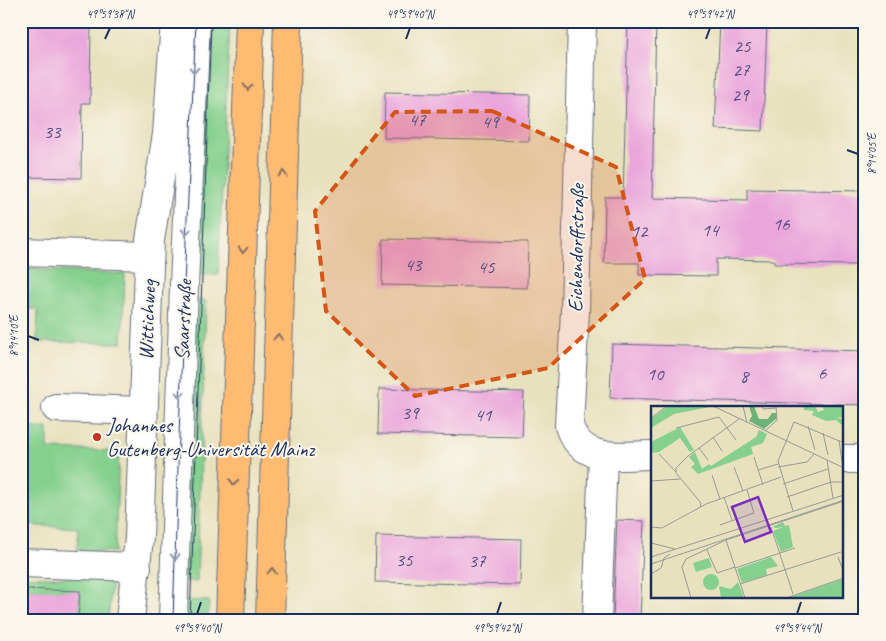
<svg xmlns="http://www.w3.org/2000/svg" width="886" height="641" font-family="Caveat,sans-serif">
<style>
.green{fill:#85d08e;stroke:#508076}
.building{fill:#eaa5db}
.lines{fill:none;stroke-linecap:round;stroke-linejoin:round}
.minor-casing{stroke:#636d80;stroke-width:30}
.highway-casing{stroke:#636d80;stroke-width:30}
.minor{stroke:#fff;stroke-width:28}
.highway{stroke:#ffbb71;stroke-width:28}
.tram{stroke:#1b2f5e;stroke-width:1}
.oneway{stroke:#8d97ae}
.oneway2{stroke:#826e67}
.marked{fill:#d45514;fill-opacity:0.2;stroke:#d45514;stroke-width:4;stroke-dasharray:10 6;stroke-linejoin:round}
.ticks{fill:none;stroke:#1b2f5e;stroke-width:2}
.poi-dot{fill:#c8321e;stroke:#fbf7ec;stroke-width:2}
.labels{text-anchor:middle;stroke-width:4;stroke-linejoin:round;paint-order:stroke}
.number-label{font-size:19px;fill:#4f4c7d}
.street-label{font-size:21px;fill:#1b2f5e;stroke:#fbf7ec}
.poi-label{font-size:21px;fill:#1b2f5e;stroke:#fbf7ec;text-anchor:start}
.inset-road{fill:none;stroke:#969a98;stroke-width:1}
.view{fill:#7b2cbf;fill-opacity:0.15;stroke:#7b2cbf;stroke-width:2.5}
.inset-edge{fill:none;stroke:#1b2f5e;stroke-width:2.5}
.neatline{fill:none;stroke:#1b2f5e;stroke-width:2}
.ticks-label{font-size:12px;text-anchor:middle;fill:#1b2f5e}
</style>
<rect width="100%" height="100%" fill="#fbf7ec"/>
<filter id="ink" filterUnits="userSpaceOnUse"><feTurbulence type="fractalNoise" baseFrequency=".02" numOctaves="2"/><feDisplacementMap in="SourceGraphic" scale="10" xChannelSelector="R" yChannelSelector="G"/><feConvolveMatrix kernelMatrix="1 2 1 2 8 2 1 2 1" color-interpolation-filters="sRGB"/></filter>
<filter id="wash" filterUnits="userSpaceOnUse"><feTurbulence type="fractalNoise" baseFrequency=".0096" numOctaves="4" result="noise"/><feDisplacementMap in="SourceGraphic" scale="20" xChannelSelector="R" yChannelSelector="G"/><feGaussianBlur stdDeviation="1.12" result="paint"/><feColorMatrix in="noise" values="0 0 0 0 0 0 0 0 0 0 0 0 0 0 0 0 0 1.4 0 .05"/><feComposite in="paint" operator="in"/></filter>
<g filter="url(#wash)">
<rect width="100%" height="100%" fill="#e8e1be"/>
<!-- green -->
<path class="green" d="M 203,21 L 230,21 L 218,275 L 193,275 Z
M 21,269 L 125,274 L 122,343 L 37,342 L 38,309 L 21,309 Z
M 192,300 L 206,301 L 197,582 L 183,580 Z
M 21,427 L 48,428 L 48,449 L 119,451 L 115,552 L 77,550 L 78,528 L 21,525 Z
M 21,576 L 112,579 L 108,620 L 78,620 L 80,592 L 21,589 Z
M 183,600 L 209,601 L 208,620 L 182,620 Z"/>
<g id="blocks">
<!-- building -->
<path class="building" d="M 21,21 L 91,21 L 90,103 L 82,103 L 81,178 L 21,177 Z
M 628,21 L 656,21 L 652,198 L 747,200 L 747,189 L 865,191 L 865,262 L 858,261 L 858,265 L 774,264 L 774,260 L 716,259 L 716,276 L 639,275 L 639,263 L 604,263 L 605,197 L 623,197 Z
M 720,21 L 767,21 L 763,131 L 715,129 Z
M 385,92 L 530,95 L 529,141 L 384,138 Z
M 383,239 L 528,242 L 527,288 L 382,285 Z
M 612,344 L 865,351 L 865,405 L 610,398 Z
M 379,389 L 524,392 L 522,437 L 378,434 Z
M 617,520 L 644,521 L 640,620 L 613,620 Z
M 376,536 L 521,539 L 520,585 L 375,582 Z
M 21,589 L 80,591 L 78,620 L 21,620 Z"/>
</g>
</g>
<g filter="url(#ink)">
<use href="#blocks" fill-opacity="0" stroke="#636d80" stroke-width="1"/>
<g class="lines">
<defs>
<path id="minor" d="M 582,21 L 575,311 L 569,426 C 581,464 620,455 652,455
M 21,252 L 149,256
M 56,408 L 143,411
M 842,459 L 865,459
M 21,563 L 137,567
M 130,620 L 139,538 L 150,240 L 167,134 L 175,21
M 173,620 L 184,285 L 196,21
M 597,620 L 603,455"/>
<path id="highway" d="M 230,620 L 250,21
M 270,620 L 288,21"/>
</defs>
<!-- minor casing -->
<use href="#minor" class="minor-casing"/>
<!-- highway casing -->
<use href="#highway" class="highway-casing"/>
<!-- minor -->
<use href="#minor" class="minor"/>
<!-- highway -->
<use href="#highway" class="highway"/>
<!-- tram -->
<path class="tram" d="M 173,620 L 184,285 L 196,21
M 190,620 L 211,21"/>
</g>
<!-- one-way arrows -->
<defs><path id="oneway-chevron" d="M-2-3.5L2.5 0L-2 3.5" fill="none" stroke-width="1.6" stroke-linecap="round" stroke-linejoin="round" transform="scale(1.25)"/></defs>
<g class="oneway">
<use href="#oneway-chevron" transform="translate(194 70) rotate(93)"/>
<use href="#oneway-chevron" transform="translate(186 232) rotate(92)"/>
<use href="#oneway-chevron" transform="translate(180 395) rotate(92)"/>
<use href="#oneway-chevron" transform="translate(175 557) rotate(92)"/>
</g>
<g class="oneway2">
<use href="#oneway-chevron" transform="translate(248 87) rotate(92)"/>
<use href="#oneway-chevron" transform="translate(283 174) rotate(-88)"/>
<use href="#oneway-chevron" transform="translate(243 250) rotate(92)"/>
<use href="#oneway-chevron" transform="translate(278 337) rotate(-88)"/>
<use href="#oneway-chevron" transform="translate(234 482) rotate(92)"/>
<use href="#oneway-chevron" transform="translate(272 571) rotate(-88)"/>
</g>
</g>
<!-- marked area -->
<path class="marked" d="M 492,111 L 616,167 L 645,279 L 548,368 L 415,396 L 326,311 L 315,211 L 395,112 Z"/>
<!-- ticks -->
<path class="ticks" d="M 105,39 L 110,28M 406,39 L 410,28M 706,39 L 710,28M 847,150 L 858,154M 28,336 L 39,340M 197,614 L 201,602M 497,614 L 501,602M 797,614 L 801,602"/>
<!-- markers -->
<circle class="poi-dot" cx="97" cy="437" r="5"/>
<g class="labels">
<!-- number labels -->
<g class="number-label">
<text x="742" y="52">25</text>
<text x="741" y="76">27</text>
<text x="740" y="101">29</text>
<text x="417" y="126">47</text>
<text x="490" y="128">49</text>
<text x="52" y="138">33</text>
<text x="781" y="230">16</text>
<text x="710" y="236">14</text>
<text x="639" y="237">12</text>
<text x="413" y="271">43</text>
<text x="486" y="273">45</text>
<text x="822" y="379">6</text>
<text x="655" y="380">10</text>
<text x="744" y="382">8</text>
<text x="410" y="419">39</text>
<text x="483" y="421">41</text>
<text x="404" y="566">35</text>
<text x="477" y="567">37</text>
</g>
<!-- street labels -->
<g class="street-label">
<text transform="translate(576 248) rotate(-89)" y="7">Eichendorffstraße</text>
<text transform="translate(147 320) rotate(-88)" y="7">Wittichweg</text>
<text transform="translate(183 320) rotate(-88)" y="7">Saarstraße</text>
</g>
<!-- poi labels -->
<g class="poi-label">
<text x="107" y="432">Johannes<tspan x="107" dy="24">Gutenberg-Universität Mainz</tspan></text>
</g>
</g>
<!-- overview -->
<g transform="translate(651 406)">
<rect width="192" height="192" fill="#e8e1be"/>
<path d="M 17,0 L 58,0 L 59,1 L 23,8 L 0,22 L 0,13 ZM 152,0 L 164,0 L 167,6 L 173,4 L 171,0 L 192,0 L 192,11 L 185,12 L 192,13 L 192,20 L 185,14 L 175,15 L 161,9 L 163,5 L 153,4 ZM 29,21 L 43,44 L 39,46 L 29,32 L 8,46 L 0,47 L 0,36 ZM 108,24 L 116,28 L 112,37 L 100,41 L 102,48 L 47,68 L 40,61 L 44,58 L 38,51 L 44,46 L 51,63 L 58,58 L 60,60 L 105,31 ZM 132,116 L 134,120 L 138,119 L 142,141 L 130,146 L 122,125 L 132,121 L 125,122 L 121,121 ZM 120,151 L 127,160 L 115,163 L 116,169 L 91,177 L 86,163 ZM 58,152 L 61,161 L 45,166 L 42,157 ZM52 176a8 8 0 1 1 16 0a8 8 0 1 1-16 0ZM 192,173 L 192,192 L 136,192 ZM 87,176 L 93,192 L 70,192 L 68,180 L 80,183 Z" fill="#85d08e"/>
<path d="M 98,0 L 103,0 L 108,13 L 117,13 L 121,7 L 125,7 L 126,12 L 113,23 L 98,15 L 101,10 Z" fill="#6cb279"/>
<path class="inset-road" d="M 62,0 L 193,62M 92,0 L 96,17M 111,0 L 112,3 L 125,2M 0,12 L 16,0M 157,20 L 164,44M 25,22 L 68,11 L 85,34M 114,25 L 126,14 L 125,0M 172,27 L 177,49M 62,31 L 71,45M 188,34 L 191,56M 48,42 L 57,54M 8,48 L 25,66M 103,51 L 112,79M 176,54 L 182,92M 83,61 L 92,85M 127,61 L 156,56 L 163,48M 107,64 L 127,58M 61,69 L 69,93M 0,75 L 29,73M 132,78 L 177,63M 73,91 L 81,114M 136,91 L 180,76 L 193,76M 49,101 L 50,97 L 25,67 L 25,62 L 37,50 L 88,13M 142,105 L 127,55 L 143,16 L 193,37M 69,119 L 103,107 L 96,84M 0,121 L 11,122 L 55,98 L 130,71M 120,121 L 142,188M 75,134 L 94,192M 0,137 L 24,143M 56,144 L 66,167 L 84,161M 0,151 L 193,89M 187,151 L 193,167M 0,158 L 193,94M 84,162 L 144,142M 0,168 L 10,162 L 13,152 L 19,148M 89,178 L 190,146M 40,192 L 31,161 L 35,153 L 75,134 L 193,95M 135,192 L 193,172"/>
<path class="view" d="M 107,91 L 120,126 L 94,136 L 81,101 Z"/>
<rect width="192" height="192" class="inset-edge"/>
</g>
<!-- margin -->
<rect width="886" height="641" fill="none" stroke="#fbf7ec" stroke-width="55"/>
<rect x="28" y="28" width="830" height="586" class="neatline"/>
<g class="ticks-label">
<text x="110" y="18">49°59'38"N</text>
<text x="410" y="18">49°59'40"N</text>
<text x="710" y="18">49°59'42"N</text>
<text transform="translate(872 154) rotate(-90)" y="4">8°14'05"E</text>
<text transform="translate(14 336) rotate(-90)" y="4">8°14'10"E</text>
<text x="197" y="632">49°59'40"N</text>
<text x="497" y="632">49°59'42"N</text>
<text x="797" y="632">49°59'44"N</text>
</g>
</svg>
